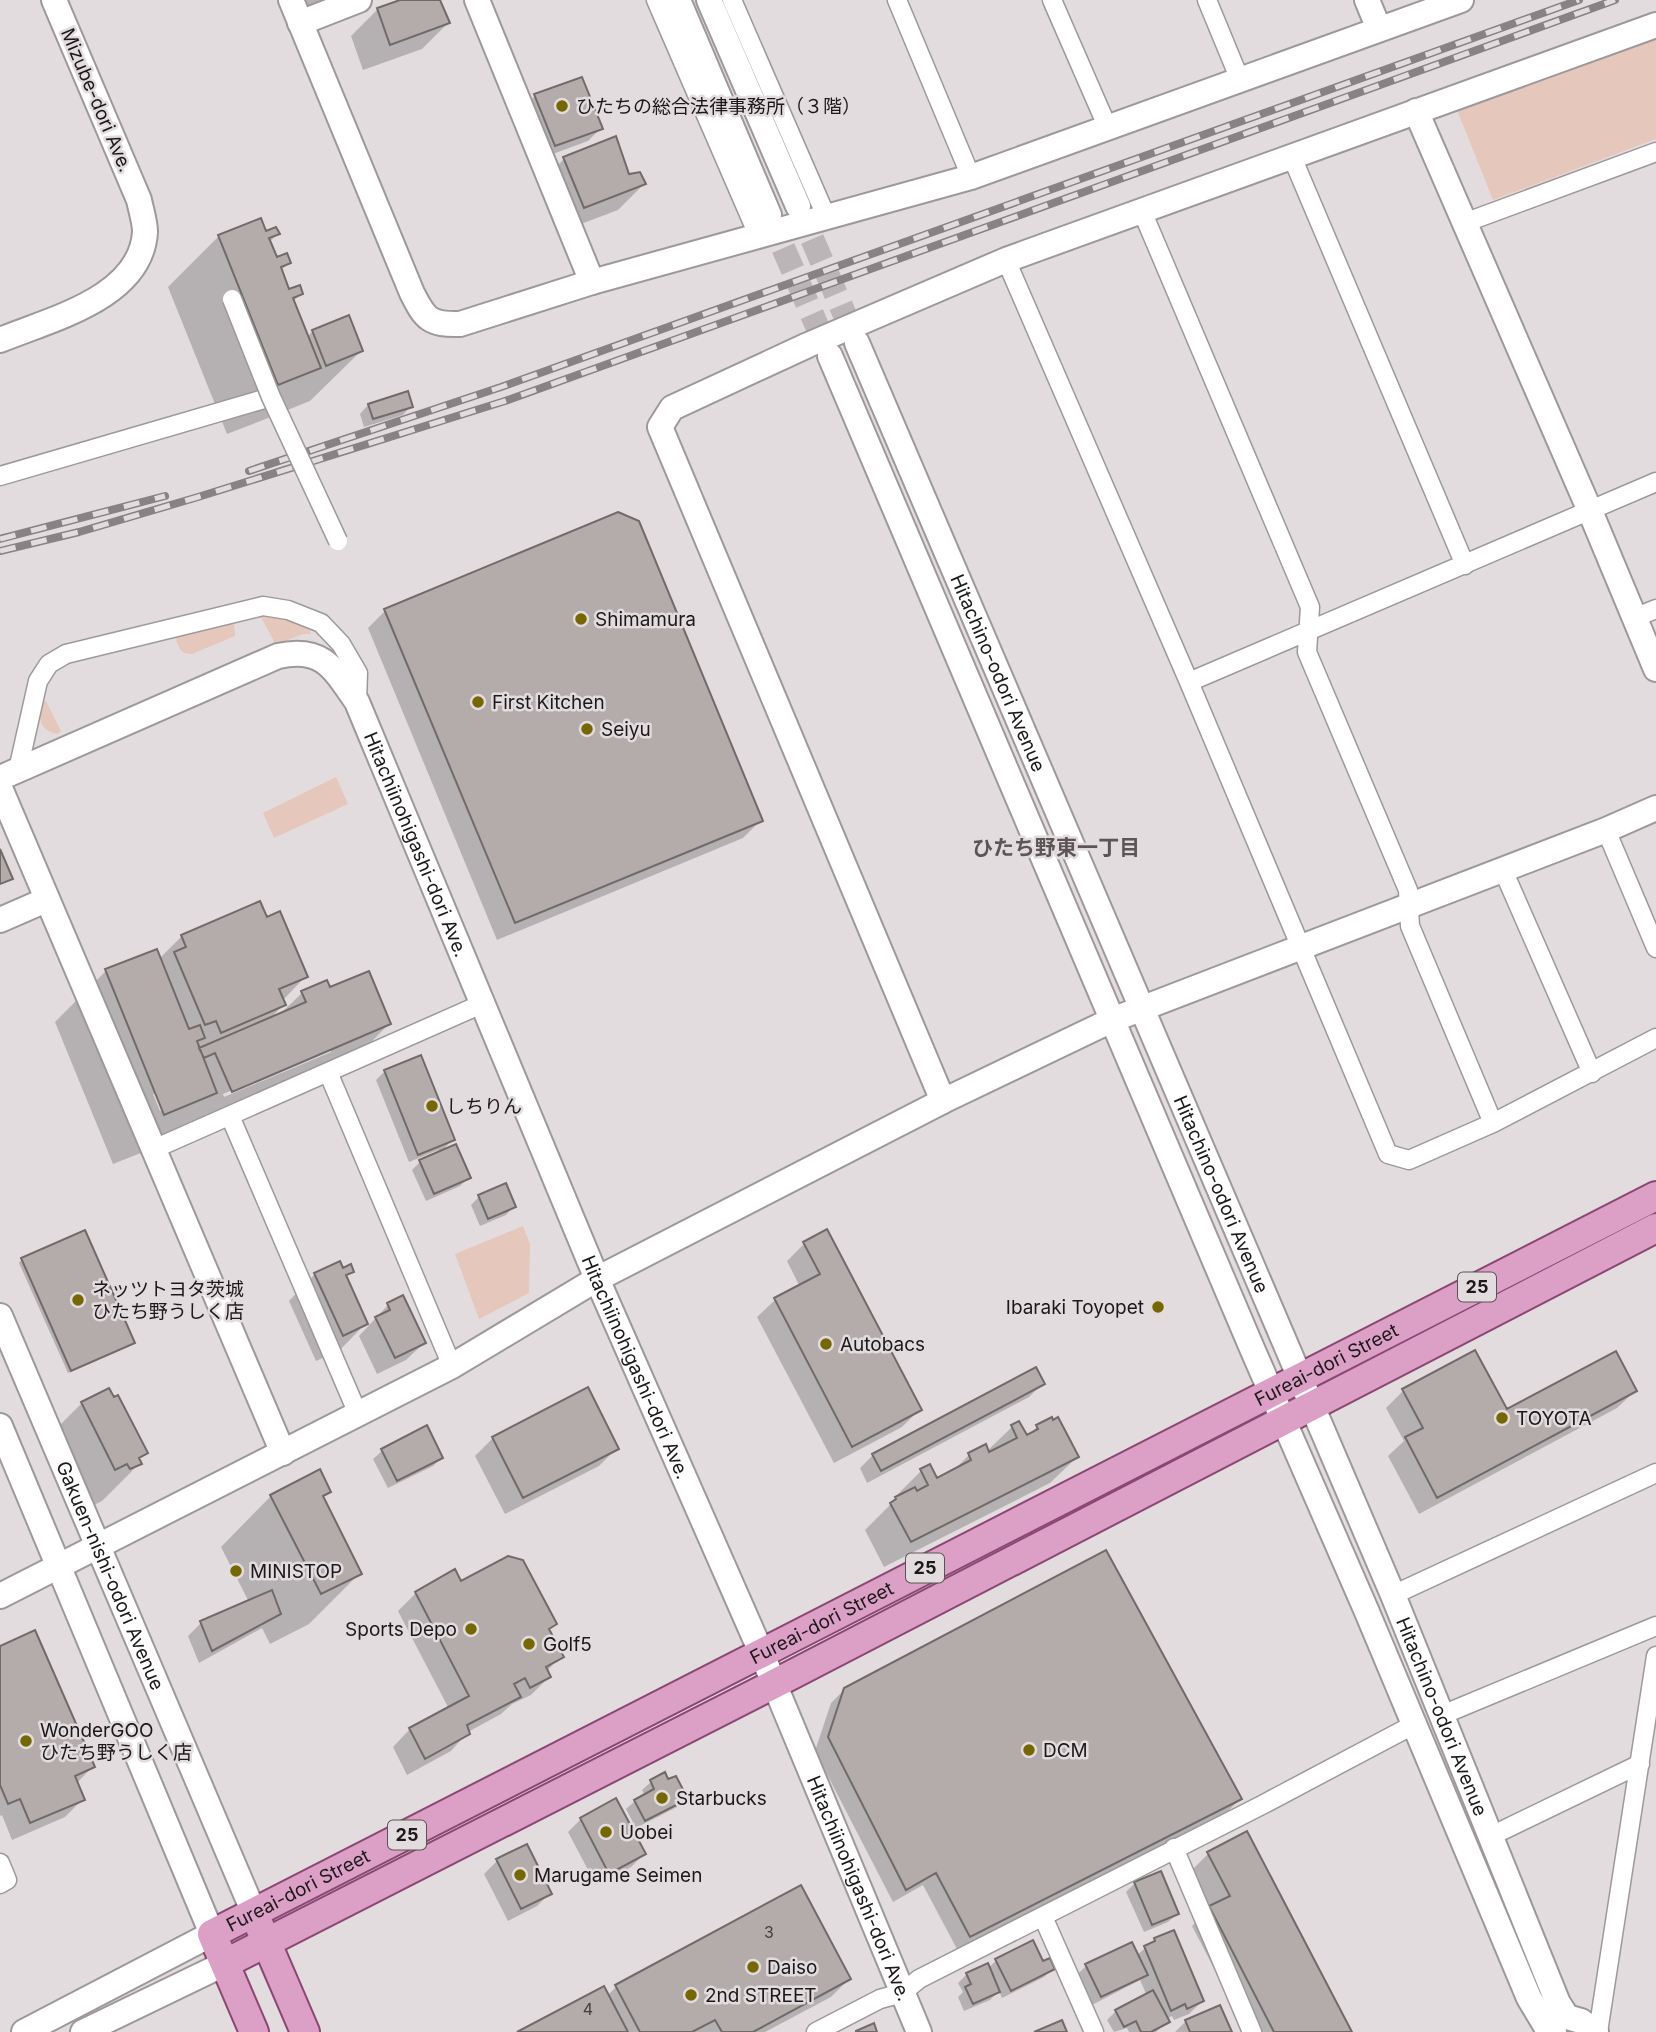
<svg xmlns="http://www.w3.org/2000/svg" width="1656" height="2032" font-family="Inter,'Noto Sans JP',sans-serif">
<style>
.green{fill:#e5c7bc}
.shadow{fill:#0003;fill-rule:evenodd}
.building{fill:#b3acab;stroke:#706a69;stroke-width:2}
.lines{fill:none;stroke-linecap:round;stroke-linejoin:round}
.secondary-tunnel{stroke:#bbb5b7;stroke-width:24;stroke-dasharray:24 12;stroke-linecap:butt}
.street-casing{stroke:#9f989a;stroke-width:21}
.secondary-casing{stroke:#9f989a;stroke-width:28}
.primary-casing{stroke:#8a4772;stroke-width:32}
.street{stroke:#fff;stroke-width:18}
.secondary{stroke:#fff;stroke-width:24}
.primary{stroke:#dca0c7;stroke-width:28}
.rail-casing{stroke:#878283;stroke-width:8}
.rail{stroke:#e3dcde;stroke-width:5;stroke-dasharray:16;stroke-linecap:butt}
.street-bridge-casing{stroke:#9f989a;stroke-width:21;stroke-linecap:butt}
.street-bridge{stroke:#fff;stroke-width:18}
.poi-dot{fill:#766800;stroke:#e3dcde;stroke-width:2.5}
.labels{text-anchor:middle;stroke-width:5;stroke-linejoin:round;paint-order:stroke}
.number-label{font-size:16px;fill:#423e3e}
.shield{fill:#e3dcde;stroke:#585455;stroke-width:2}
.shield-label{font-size:18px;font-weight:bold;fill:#1c191a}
.street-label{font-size:19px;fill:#1c191a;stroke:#e3dcde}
.poi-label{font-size:19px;fill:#1c191a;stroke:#e3dcde;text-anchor:start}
.neighbourhood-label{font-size:21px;font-weight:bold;fill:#5b5556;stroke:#e3dcde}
</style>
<rect width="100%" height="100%" fill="#e3dcde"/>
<!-- green -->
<path class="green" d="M 1656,32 L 1656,139 L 1493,200 L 1455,105 Z
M 270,615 L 283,617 L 309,628 L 311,634 L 303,634 L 276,645 L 261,617 Z
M 228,619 L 234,622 L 235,636 L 192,654 C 181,654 179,649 176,639 L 181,634 Z
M 46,701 L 61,731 L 58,734 C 39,731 38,718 42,702 Z
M 336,777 L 348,804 L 274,838 L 263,813 Z
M 523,1226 L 530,1244 L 529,1293 L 479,1319 L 455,1254 Z"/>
<!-- shadow -->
<path class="shadow" d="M 285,0 L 357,0 L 296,28 Z
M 406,0 L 438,0 L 448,23 L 422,49 L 363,70 L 351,36 L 377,10 Z
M 535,96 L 601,128 L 588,141 L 542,158 L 522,109 Z
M 564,159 L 628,176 L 644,184 L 618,210 L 557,233 L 538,185 Z
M 265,233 L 278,234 L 269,242 L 276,259 L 289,263 L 280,271 L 288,291 L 301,293 L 293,302 L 307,337 L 313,331 L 361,351 L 310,401 L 275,415 L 274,412 L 268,418 L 227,434 L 168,287 L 219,236 Z
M 368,405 L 411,406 L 403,415 L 364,427 L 360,414 Z
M 385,611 L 761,820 L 743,838 L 497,940 L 368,628 Z
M 266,919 L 306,976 L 282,1001 L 283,1005 L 269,1020 L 279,1015 L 302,993 L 326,983 L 329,990 L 389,1024 L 339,1074 L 113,1164 L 55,1022 L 106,971 L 159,959 L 182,936 ZM 331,1048 L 331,1052 L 224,1097 L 223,1094 ZM 153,1094 L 157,1094 L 164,1110 L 160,1111 Z
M 385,1071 L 453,1139 L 440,1153 L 438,1150 L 409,1162 L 376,1080 Z
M 420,1162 L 469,1177 L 460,1186 L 426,1201 L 412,1170 Z
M 479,1197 L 514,1206 L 506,1215 L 480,1226 L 471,1205 Z
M 804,1244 L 920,1409 L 902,1427 L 834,1463 L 757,1317 L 775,1300 L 800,1287 L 787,1261 Z
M 22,1259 L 133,1342 L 129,1346 L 68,1373 L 19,1263 Z
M 342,1270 L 352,1271 L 346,1278 L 366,1323 L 340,1350 L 316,1361 L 289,1301 L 315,1274 Z
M 402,1298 L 424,1343 L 406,1360 L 377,1374 L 359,1336 L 388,1305 Z
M 1042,1384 L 1029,1397 L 867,1483 L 860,1468 L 873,1455 Z
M 1404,1390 L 1506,1411 L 1635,1391 L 1617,1408 L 1419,1514 L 1388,1456 L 1404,1441 L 1386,1408 Z
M 82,1403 L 145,1453 L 138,1460 L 140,1463 L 102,1501 L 92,1506 L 44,1441 Z
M 426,1427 L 441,1458 L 433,1466 L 388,1488 L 373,1459 L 382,1451 Z
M 1012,1427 L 1026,1438 L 1037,1427 L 1077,1457 L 1050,1483 L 884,1567 L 865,1530 L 896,1499 L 895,1497 L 921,1471 L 936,1480 L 952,1472 L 969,1455 L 987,1451 Z
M 493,1438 L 617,1448 L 599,1466 L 505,1514 L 475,1456 Z
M 329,1492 L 322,1499 L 360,1573 L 309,1624 L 270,1644 L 262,1628 L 199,1663 L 188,1636 L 201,1623 L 249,1602 L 221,1547 L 271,1496 Z
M 461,1584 L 555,1624 L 548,1631 L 561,1656 L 546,1672 L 549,1677 L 531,1695 L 512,1704 L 501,1714 L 468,1732 L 451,1751 L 407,1775 L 393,1747 L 410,1729 L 449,1709 L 398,1611 L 416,1593 Z
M 0,1648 L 92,1767 L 76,1784 L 83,1799 L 65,1817 L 12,1840 L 2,1815 L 0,1816 Z
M 845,1689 L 1240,1799 L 1227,1812 L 957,1949 L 923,1885 L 893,1902 L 815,1751 L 831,1703 Z
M 664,1775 L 686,1799 L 677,1807 L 636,1828 L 626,1809 L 635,1801 L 645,1796 L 642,1790 L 651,1782 Z
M 581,1819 L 644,1854 L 631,1867 L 596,1885 L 568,1832 Z
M 1208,1854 L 1350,2032 L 1247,2032 L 1192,1926 L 1210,1908 L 1191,1871 Z
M 497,1861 L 550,1893 L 537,1906 L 508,1921 L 484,1874 Z
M 1135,1883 L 1177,1914 L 1168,1922 L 1144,1932 L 1126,1892 Z
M 1173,1932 L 1202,2001 L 1189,2014 L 1174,2020 L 1172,2016 L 1166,2019 L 1167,2022 L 1156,2032 L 1129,2032 L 1127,2028 L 1114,2032 L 1107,2020 L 1116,2011 L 1147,1996 L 1140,1980 L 1092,2005 L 1078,1974 L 1086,1966 L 1137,1955 L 1155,1940 Z
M 996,1961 L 1043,1964 L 1053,1968 L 1044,1977 L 1002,1998 L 999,1991 L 990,2000 L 964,2011 L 958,1997 L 963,1992 L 958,1983 L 967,1974 L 988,1968 Z
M 849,1979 L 831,1997 L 765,2032 L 521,2032 L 607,1996 L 616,1987 Z
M 1186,2021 L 1230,2032 L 1175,2032 Z"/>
<!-- building -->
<path class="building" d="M 400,0 L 440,0 L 450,23 L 390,45 L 377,8 Z
M 582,77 L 603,129 L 555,146 L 534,94 Z
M 616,136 L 629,174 L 640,172 L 646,184 L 584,208 L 563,157 Z
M 261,218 L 266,231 L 276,227 L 280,234 L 269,238 L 277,257 L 287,253 L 291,263 L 281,267 L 289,289 L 300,285 L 303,294 L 293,298 L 321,368 L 278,385 L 218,235 Z
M 349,315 L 363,351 L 326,366 L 312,330 Z
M 408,391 L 413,407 L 373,419 L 368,404 Z
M 618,512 L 639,521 L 763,821 L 515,923 L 384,609 Z
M 0,849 L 13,879 L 0,884 Z
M 260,901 L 267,917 L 280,911 L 308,977 L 279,989 L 286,1005 L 221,1033 L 216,1021 L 205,1025 L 174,952 L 186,947 L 181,935 Z
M 157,949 L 189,1029 L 200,1025 L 205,1038 L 197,1041 L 217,1093 L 164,1115 L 105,969 Z
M 369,971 L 391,1024 L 232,1092 L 215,1053 L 204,1058 L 199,1048 L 306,1002 L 301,991 L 327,980 L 330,987 Z
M 421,1055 L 455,1140 L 418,1155 L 384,1070 Z
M 456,1144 L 471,1178 L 434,1194 L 419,1160 Z
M 506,1183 L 516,1207 L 488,1219 L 478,1195 Z
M 827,1229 L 922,1410 L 852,1447 L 774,1298 L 820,1274 L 803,1242 Z
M 85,1230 L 135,1343 L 71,1371 L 21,1258 Z
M 340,1261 L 343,1268 L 351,1264 L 354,1272 L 346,1275 L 368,1324 L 343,1336 L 314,1273 Z
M 403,1295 L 426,1343 L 395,1358 L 375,1317 L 390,1310 L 387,1303 Z
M 1475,1350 L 1507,1409 L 1616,1351 L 1637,1391 L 1437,1498 L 1405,1437 L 1423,1428 L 1402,1389 Z
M 1036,1367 L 1045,1384 L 881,1471 L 872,1454 Z
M 588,1387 L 619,1449 L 523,1498 L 492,1437 Z
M 109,1388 L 114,1397 L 118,1395 L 148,1453 L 139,1458 L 142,1464 L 130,1469 L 127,1464 L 115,1470 L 81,1402 Z
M 1052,1417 L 1053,1420 L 1058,1417 L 1079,1457 L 911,1542 L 890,1503 L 896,1499 L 895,1497 L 915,1487 L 917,1491 L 928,1485 L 920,1469 L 930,1464 L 937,1478 L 971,1460 L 968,1453 L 986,1444 L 989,1452 L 1017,1438 L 1011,1425 L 1019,1421 L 1027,1435 L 1038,1429 L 1036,1425 Z
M 427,1425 L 443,1458 L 397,1481 L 381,1449 Z
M 320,1469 L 331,1492 L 323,1496 L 362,1574 L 321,1594 L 270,1495 Z
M 1106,1550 L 1242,1799 L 970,1937 L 936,1873 L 906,1890 L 828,1737 L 844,1688 Z
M 508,1556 L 523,1560 L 557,1624 L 549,1629 L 564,1657 L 546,1667 L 551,1677 L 530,1688 L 525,1678 L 514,1684 L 521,1697 L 467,1725 L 470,1734 L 425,1759 L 409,1728 L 469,1696 L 415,1592 L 455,1569 L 461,1581 Z
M 272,1590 L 281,1614 L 212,1651 L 200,1621 Z
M 35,1630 L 95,1767 L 75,1776 L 85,1800 L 30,1823 L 20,1799 L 8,1804 L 0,1785 L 0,1646 Z
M 665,1772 L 668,1779 L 676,1776 L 688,1799 L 645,1821 L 634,1800 L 654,1789 L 650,1780 Z
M 616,1798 L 646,1854 L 609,1874 L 580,1818 Z
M 1247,1831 L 1352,2032 L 1274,2032 L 1209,1906 L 1230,1896 L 1207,1852 Z
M 527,1844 L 552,1894 L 521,1909 L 496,1859 Z
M 1161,1871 L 1179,1914 L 1152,1925 L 1134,1882 Z
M 801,1885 L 851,1979 L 753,2032 L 722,2032 L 715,2020 L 692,2032 L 640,2032 L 615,1985 Z
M 1174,1930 L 1204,2001 L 1187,2009 L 1185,2004 L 1171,2011 L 1144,1946 L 1155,1941 L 1154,1938 Z
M 1033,1940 L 1043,1961 L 1050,1958 L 1055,1969 L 1011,1991 L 995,1959 Z
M 1132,1942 L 1148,1975 L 1101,1997 L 1085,1964 Z
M 988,1963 L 1000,1992 L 973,2004 L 965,1987 L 971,1984 L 966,1973 Z
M 604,1986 L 628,2032 L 517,2032 Z
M 1153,1990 L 1170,2022 L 1151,2032 L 1141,2032 L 1136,2021 L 1124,2027 L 1115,2010 Z
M 1220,2005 L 1232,2032 L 1190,2032 L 1185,2020 Z
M 1062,2020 L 1067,2032 L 1034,2032 Z
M 874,2023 L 877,2032 L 856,2032 L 856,2031 Z"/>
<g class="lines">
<!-- secondary-tunnel -->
<path class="secondary-tunnel" d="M 798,206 L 857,343
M 769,215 L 830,356"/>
<defs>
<path id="street" d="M 656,0 L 758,235
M 732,0 L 826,216
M 897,0 L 971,177
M 1052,0 L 1107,126
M 1207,0 L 1240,80
M 1292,157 L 1465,565
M 1142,211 L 1310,607 L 1307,652 L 1408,890 L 1410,926 L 1493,1123
M 1464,223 L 1656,152
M 1006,260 L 1189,682 L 1388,1154 L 1409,1160 L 1493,1123 L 1656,1038
M 0,476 L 271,397
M 1634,618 L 1656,609
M 1189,682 L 1656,482
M 18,770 L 38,681 L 49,664 L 66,654 L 263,606 L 288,610 L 321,623 L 341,644 L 358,673 L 357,702
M 1606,830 L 1656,948
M 1503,870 L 1592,1073
M 328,1072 L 452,1366
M 230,1116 L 358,1414
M 154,1149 L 484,1003
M 1393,1595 L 1656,1473
M 1442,1715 L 1656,1626
M 1491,1836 L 1640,1764
M 1174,1848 L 1252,2032
M 0,1863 L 7,1880 L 0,1884
M 1043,1917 L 1094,2032
M 816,2032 L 880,1999 L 902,1993 L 919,1979 L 1262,1805 L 1413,1725
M 1598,2032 L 1656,1656"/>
<g id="secondary">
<path d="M 291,0 L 412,293 C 425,319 430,325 460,324 L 592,282 L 971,177 L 1461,0"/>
<path d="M 477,0 L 592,282"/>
<path d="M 678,0 L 769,215"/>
<path d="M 709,0 L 798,206"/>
<path d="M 1367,0 L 1379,29"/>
<path d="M 300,23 L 359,0"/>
<path d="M 1416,111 L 1590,511 L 1656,669"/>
<path d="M 0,340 C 51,319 141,298 145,232 C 145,222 141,210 139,200 L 54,0"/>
<path id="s1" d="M 857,343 L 1393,1595 L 1558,2003 L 1567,2017 L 1581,2021 L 1596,2032"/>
<path d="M 830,356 L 1251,1346 L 1367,1612 L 1529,1998 L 1547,2028 L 1554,2032"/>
<path id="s2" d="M 0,778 L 278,656 C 323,646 334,669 357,702 L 597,1279 L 761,1652 L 919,2032"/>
<path d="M 0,788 L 283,1453"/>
<path d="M 0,920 L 46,900"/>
<path d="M 943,1101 L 660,427 L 672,408 L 808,345 L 1006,260 L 1656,25"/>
<path id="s3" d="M 0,1316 L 254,1913"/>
<path d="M 0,1426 L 212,1934 L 24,2032"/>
<path d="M 0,1596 L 452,1366 L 597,1279 L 943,1101 L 1112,1020 L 1606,830 L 1656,808"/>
<path d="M 83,2032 L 226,1963"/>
</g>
<g id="primary">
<path d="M 259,1925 L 305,2032"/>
<path d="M 226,1963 L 774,1684 L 1656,1228"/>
<path id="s4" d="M 254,2032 L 212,1934 L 1656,1196"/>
</g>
</defs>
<!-- street casing -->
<use href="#street" class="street-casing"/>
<!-- secondary casing -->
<use href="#secondary" class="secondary-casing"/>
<!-- primary casing -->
<use href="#primary" class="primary-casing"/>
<!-- street -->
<use href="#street" class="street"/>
<!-- secondary -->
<use href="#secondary" class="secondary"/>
<!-- primary -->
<use href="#primary" class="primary"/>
<defs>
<path id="rail" d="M 249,471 L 501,387 L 1579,0
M 0,539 L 165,496
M 0,551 L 79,532 L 198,497 L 505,401 L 1615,0"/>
</defs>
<!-- rail casing -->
<use href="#rail" class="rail-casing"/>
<!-- rail -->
<use href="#rail" class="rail"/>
<defs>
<path id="street-bridge" d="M 232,299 L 271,397 L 338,541"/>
</defs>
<!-- street-bridge casing -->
<use href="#street-bridge" class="street-bridge-casing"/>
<!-- street-bridge -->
<use href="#street-bridge" class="street-bridge"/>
</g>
<!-- markers -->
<g class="poi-dot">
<circle cx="562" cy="106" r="7"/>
<circle cx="581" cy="619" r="7"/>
<circle cx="478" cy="702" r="7"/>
<circle cx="587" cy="729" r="7"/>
<circle cx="432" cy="1106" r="7"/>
<circle cx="78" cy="1300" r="7"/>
<circle cx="1158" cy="1307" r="7"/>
<circle cx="826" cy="1344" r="7"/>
<circle cx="1502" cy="1418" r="7"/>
<circle cx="236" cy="1571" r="7"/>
<circle cx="471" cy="1629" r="7"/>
<circle cx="529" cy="1644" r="7"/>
<circle cx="26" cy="1741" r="7"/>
<circle cx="1029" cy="1750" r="7"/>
<circle cx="662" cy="1798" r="7"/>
<circle cx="606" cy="1832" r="7"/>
<circle cx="520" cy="1875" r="7"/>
<circle cx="753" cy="1967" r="7"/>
<circle cx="691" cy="1995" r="7"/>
</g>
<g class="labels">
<!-- number labels -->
<g class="number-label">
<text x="769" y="1938">3</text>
<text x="588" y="2015">4</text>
</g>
<!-- shield labels -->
<g class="shield">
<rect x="1458" y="1272.5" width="38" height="29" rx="5"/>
<rect x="906" y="1553.5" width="38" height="29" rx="5"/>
<rect x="388" y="1820.5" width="38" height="29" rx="5"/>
</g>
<g class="shield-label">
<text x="1477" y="1293">25</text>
<text x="925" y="1574">25</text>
<text x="407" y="1841">25</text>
</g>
<!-- street labels -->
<g class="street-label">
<text transform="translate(97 100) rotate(67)" y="7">Mizube-dori Ave.</text>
<text dy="7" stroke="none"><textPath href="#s1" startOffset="359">Hitachino-odori Avenue</textPath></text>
<text dy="7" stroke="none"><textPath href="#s2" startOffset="558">Hitachiinohigashi-dori Ave.</textPath></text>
<text dy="7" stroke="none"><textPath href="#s1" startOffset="926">Hitachino-odori Avenue</textPath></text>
<text dy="7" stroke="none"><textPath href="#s4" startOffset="1358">Fureai-dori Street</textPath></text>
<text dy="7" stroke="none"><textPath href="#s2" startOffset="1125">Hitachiinohigashi-dori Ave.</textPath></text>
<text dy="7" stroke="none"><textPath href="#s3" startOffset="282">Gakuen-nishi-odori Avenue</textPath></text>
<text dy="7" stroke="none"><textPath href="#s4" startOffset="791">Fureai-dori Street</textPath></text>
<text dy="7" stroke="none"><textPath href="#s1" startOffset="1493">Hitachino-odori Avenue</textPath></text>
<text dy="7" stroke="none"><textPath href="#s2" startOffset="1692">Hitachiinohigashi-dori Ave.</textPath></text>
<text dy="7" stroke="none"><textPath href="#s4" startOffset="203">Fureai-dori Street</textPath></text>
</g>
<!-- poi labels -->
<g class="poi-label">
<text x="576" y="113">ひたちの総合法律事務所（３階）</text>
<text x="595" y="626">Shimamura</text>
<text x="492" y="709">First Kitchen</text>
<text x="601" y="736">Seiyu</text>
<text x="446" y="1113">しちりん</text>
<text x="92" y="1296">ネッツトヨタ茨城<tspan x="92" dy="22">ひたち野うしく店</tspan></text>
<text x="1144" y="1314" text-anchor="end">Ibaraki Toyopet</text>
<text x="840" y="1351">Autobacs</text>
<text x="1516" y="1425">TOYOTA</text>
<text x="250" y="1578">MINISTOP</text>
<text x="457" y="1636" text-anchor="end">Sports Depo</text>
<text x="543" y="1651">Golf5</text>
<text x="40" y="1737">WonderGOO<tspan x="40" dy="22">ひたち野うしく店</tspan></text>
<text x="1043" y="1757">DCM</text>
<text x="676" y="1805">Starbucks</text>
<text x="620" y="1839">Uobei</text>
<text x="534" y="1882">Marugame Seimen</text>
<text x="767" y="1974">Daiso</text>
<text x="705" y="2002">2nd STREET</text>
</g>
<!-- neighbourhood labels -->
<g class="neighbourhood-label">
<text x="1056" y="855">ひたち野東一丁目</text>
</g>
</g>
</svg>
